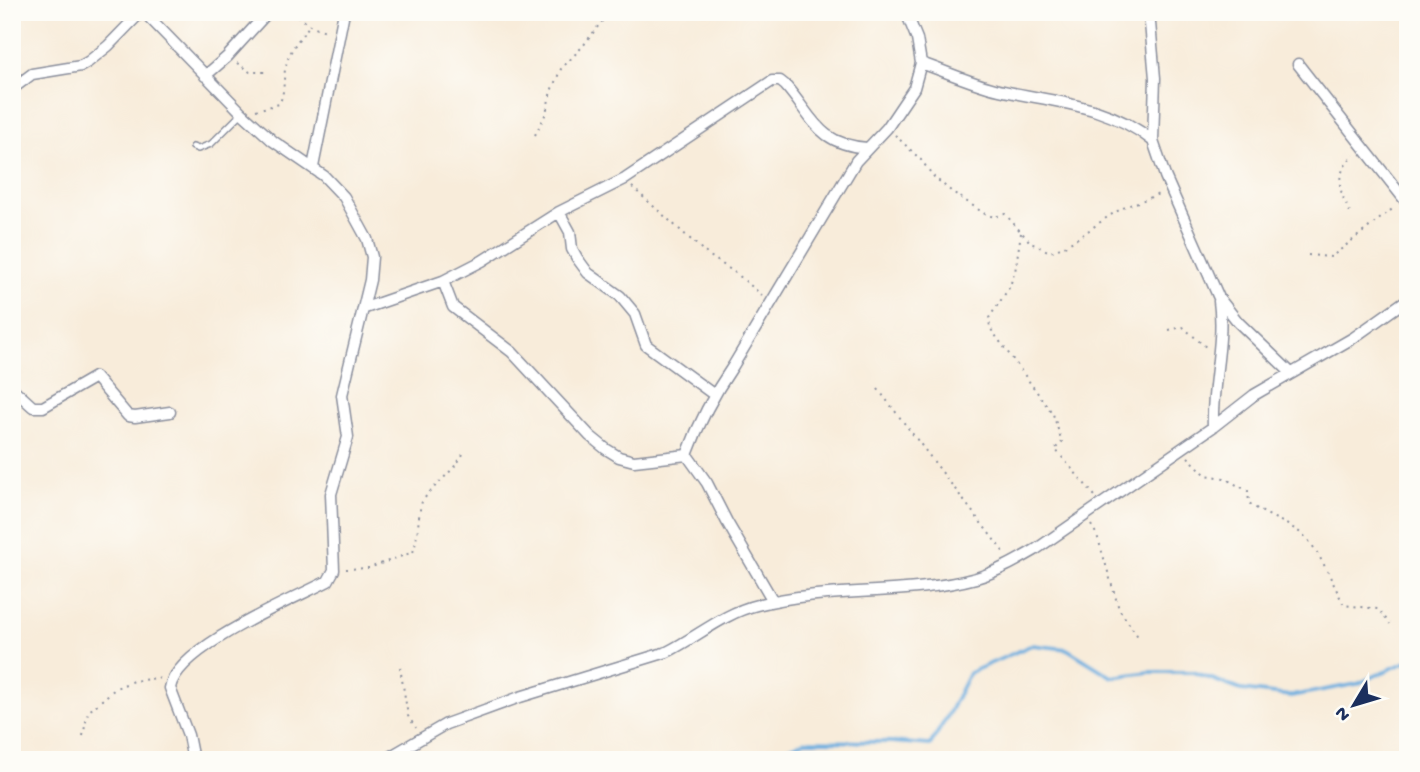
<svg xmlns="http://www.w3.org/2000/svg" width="1420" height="772" font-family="'Gochi Hand',sans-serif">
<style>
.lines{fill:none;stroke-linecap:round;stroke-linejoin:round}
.stream{stroke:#6baee0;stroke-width:3.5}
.service-casing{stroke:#8a8e9c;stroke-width:8}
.minor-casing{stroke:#8a8e9c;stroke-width:13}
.path{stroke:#8a8e9c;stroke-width:2;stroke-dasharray:2 5;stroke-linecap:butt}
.service{stroke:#fff;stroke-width:5}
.minor{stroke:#fff;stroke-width:10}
</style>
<rect width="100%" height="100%" fill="#fdfcf7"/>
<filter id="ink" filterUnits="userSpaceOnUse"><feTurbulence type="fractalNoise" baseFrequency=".0143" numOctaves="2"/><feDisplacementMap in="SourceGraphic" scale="14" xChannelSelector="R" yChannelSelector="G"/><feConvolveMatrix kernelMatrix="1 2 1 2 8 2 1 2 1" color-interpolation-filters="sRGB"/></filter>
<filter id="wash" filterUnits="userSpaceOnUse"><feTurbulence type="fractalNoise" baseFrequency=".00686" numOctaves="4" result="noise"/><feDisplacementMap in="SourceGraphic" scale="28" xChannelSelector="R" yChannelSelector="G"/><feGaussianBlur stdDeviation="1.57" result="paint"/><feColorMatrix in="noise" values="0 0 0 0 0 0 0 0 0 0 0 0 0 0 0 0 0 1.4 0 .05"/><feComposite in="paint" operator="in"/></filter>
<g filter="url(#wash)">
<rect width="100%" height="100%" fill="#f8ecda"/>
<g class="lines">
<!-- stream -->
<path class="stream" d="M 759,760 L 805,741 L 891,742 L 930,745 L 947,717 L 969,673 L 1032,645 L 1067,649 L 1112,677 L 1149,672 L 1193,672 L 1241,690 L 1291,696 L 1357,684 L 1408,661"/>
</g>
</g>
<g filter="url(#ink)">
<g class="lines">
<defs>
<path id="service" d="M 150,17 L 164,13 L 182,15 L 192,12
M 193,147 L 198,149 L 211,144 L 242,113"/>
<path id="minor" d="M 144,12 L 242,113 L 273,141 L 324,176 L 344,197 L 367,239 L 372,257 L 370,280 L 342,395 L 348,437 L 331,494 L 334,570 L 328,581 C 292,600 177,647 170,688 L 188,735 L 193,760
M 1149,12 L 1155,78 L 1153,141 L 1165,176 L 1219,298 L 1238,322 L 1290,372
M 921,63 C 947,72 973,84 999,90 C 1053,102 1108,104 1153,141
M 1298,64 L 1408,204
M 205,76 L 227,57 L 268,12
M 12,89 L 32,74 L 81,66 L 88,62 L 108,46 L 141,12
M 313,167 L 344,12
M 559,212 L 570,232 L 572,249 L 577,258 L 588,273 L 620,296 L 635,314 L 646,345 L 713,394
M 443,281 L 482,261 L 559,212 L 625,179 L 772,81 L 780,81 L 785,85 C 814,118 817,144 867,148
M 365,308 L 443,281 L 453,307 L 512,352 L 590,436 L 606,449 L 619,457 L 634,461 L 687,455
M 12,388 L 33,407 L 43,407 L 95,377 L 128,416 L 135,417 L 170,412
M 1213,427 C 1211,385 1225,343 1219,301
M 773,601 L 727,522 L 707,483 L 687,455 C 699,422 713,395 733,366 L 856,161 L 887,128 L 914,88 L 921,63 L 917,39 L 906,12
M 384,760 L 446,724 L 520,697 L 667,652 C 697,637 724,613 757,605 C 828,586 906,597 976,578 C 997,572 1016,561 1035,550 L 1213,427 L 1254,395 L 1353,338 L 1408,299"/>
</defs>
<!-- service casing -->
<use href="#service" class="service-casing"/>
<!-- minor casing -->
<use href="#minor" class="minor-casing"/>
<!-- path -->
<path class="path" d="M 292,12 L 310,25 L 328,32
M 237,63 L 250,72 L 268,72
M 256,110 L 279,104 C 285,93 283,82 285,70 C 288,51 299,39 310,25
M 535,135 L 546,113 L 551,91 L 561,69 L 583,46 L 609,12
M 895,135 L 921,160 L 934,177 L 951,191 L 985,214 L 994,217 L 1005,214 L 1031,243 L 1050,252 C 1078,243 1098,220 1125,207 C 1136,202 1149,199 1160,193
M 632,187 L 707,254 L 737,274 L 762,295
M 1350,212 C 1338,189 1334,175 1354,155
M 1021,233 L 1015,272 L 1009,288 L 989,318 L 990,328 L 1053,414 L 1062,442 L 1055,449 L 1095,496
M 1308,255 L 1331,257 L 1395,207
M 1169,330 L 1183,327 L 1208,349
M 878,389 L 1005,554
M 1188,457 L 1206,475 L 1224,478 L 1248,491 L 1249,503 C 1265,516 1285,521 1302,534 C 1318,547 1334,586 1344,605 L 1378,609 L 1390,624
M 1091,525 L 1097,535 L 1119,609 L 1139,638
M 346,569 L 369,568 L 413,552 C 419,538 418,510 422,502 C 433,485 453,473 463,454
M 400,667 L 408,716 L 416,728
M 83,736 L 88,712 L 116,688 L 133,681 L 158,678 L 161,680"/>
<!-- service -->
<use href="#service" class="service"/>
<!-- minor -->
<use href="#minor" class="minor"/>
</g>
</g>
<!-- margin -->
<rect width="1420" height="772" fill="none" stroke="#fdfcf7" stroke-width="42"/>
<!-- north arrow -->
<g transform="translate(1354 705) rotate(232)" stroke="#fdfcf7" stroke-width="5" paint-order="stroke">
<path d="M0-5L12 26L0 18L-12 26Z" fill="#1b2f5e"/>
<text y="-10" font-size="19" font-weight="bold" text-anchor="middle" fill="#1b2f5e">N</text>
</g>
</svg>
